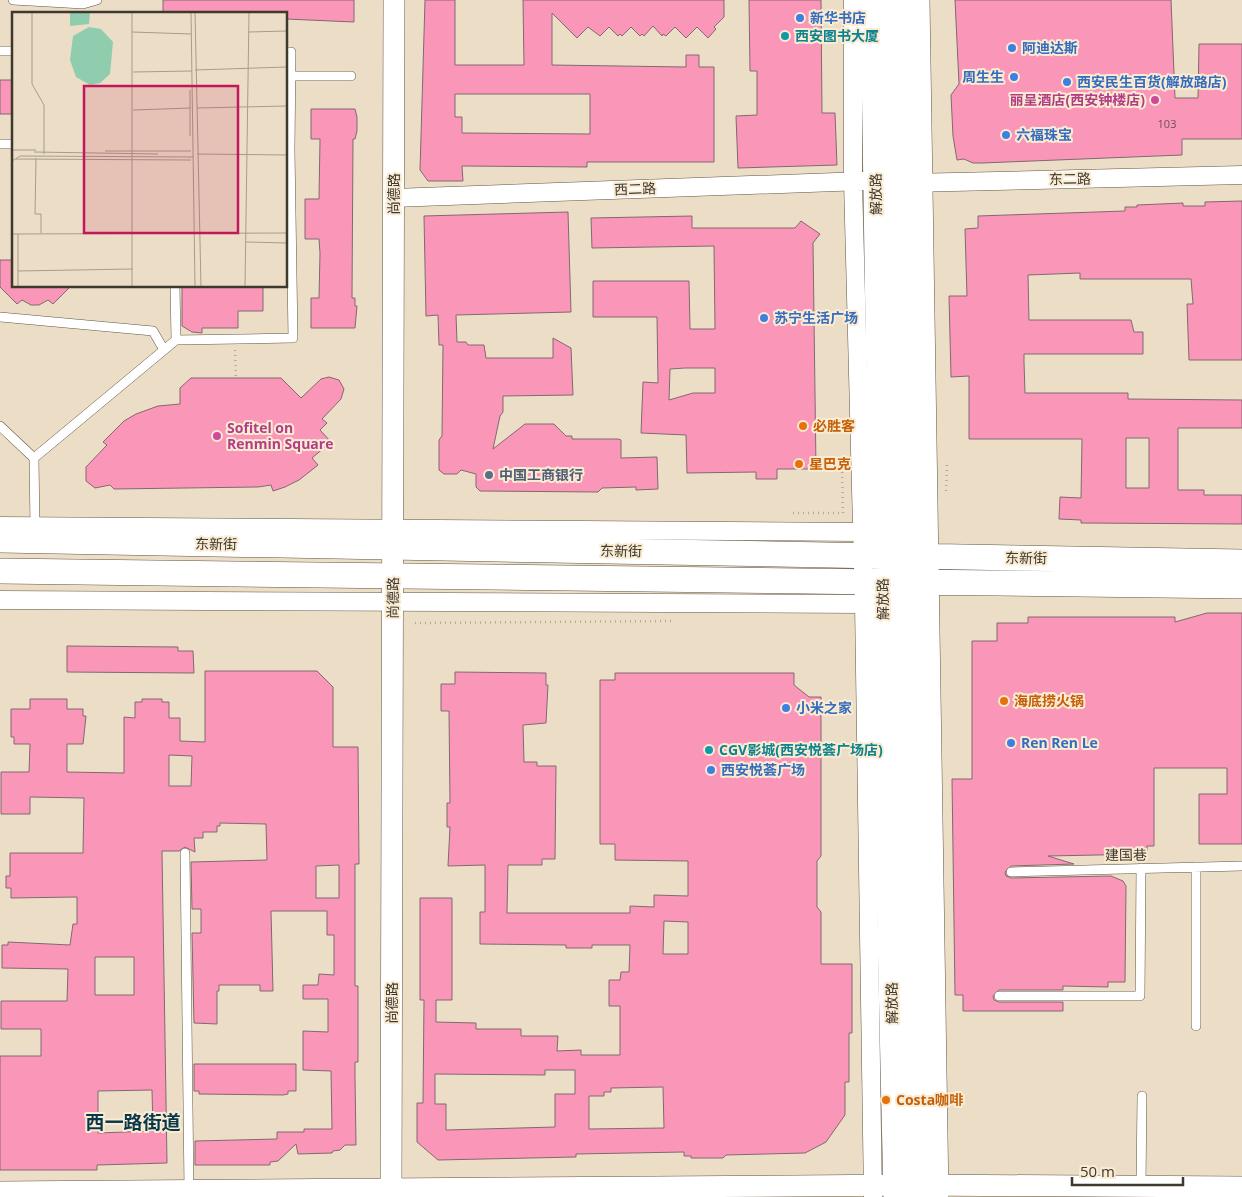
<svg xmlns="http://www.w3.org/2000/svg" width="1242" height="1197" font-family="'Open Sans','Noto Sans SC',sans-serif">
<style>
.building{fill:#fa97b8;stroke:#826870;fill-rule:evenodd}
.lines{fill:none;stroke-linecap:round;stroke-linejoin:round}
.service-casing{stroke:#615541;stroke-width:10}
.minor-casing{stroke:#615541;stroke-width:19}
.tertiary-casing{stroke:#615541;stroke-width:22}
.secondary-casing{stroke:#615541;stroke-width:26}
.path{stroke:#b5aa96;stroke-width:2.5;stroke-dasharray:1 4;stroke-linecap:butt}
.service{stroke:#fff;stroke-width:9}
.minor{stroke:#fff;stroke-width:18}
.tertiary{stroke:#fff;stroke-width:21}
.secondary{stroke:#fff;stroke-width:25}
.shop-dot{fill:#3f7fe0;stroke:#faebd3;stroke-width:2}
.culture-dot{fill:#0f9aa8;stroke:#faebd3;stroke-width:2}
.hotel-dot{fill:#d1479c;stroke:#faebd3;stroke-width:2}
.food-dot{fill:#e8710a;stroke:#faebd3;stroke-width:2}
.service-dot{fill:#5c6f8a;stroke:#faebd3;stroke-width:2}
.labels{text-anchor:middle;stroke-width:4;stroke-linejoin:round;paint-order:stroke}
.number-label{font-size:11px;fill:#6d5051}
.shop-label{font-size:14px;font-weight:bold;fill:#366cbe;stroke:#faebd3;text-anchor:start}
.culture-label{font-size:14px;font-weight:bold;fill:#0d838f;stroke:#faebd3;text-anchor:start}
.hotel-label{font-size:14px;font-weight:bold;fill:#b23c85;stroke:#faebd3;text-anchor:end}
.street-label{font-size:14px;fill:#3e382f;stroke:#faebd3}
.food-label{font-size:14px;font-weight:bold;fill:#c56008;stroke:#faebd3;text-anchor:start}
.service-label{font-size:14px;font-weight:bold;fill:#4e5e75;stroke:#faebd3;text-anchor:start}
.district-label{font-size:19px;font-weight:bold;fill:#06374b;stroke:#faebd3}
.inset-road{fill:none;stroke:#a69c8a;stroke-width:1}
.view{fill:#c2185b;fill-opacity:0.15;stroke:#c2185b;stroke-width:2.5}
.inset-edge{fill:none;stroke:#3e382f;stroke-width:2.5}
</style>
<rect width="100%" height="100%" fill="#ecdec6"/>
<!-- building -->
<path class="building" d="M 163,0 L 354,0 L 354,22 L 286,19 L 286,14 L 163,14 Z
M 425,0 L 455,0 L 455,65 L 524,65 L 523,0 L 724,0 L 724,17 L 714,27 L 716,29 L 708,38 L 697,27 L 686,38 L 675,27 L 666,36 L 663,34 L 662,36 L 653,26 L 644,36 L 642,34 L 640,36 L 631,27 L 622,36 L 620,34 L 618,36 L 609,27 L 600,36 L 588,27 L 577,38 L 552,13 L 552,65 L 686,67 L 686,55 L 699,55 L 699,67 L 714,67 L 714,162 L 587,162 L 587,167 L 462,166 L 463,181 L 428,181 L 420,170 ZM 455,94 L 590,94 L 590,134 L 462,133 L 462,117 L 455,117 Z
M 749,0 L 821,0 L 822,113 L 835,113 L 837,165 L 738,168 L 736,116 L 757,115 L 757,71 L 750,71 Z
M 955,0 L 1171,0 L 1175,98 L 1198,98 L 1199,44 L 1242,44 L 1242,139 L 1182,139 L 1182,155 L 982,163 L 973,163 L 964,159 L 957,160 L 953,136 L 951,95 L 959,84 Z
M 0,80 L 14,80 L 14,114 L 0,114 Z
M 311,109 L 355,109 L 357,117 L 357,131 L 355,139 L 353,139 L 352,298 L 355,298 L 355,306 L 357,306 L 355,328 L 311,328 L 311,298 L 319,298 L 320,253 L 319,239 L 305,239 L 305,199 L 319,199 L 320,139 L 311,139 Z
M 1242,201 L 1242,360 L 1189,360 L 1187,304 L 1193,304 L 1191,279 L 1080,279 L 1080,273 L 1028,275 L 1029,320 L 1131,320 L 1134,332 L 1143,332 L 1143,354 L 1024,354 L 1024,362 L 1025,393 L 1128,393 L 1128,399 L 1242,400 L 1242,428 L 1178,428 L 1178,490 L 1204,490 L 1204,495 L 1242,495 L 1242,524 L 1081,523 L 1081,520 L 1059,519 L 1060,497 L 1081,498 L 1082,439 L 969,439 L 969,376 L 951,377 L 949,296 L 967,296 L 965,229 L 978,228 L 978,216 L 1125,211 L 1125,207 L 1137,207 L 1137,205 L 1183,203 L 1183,206 L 1205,206 L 1205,202 ZM 1126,438 L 1149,438 L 1149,488 L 1126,488 Z
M 568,212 L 571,312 L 456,315 L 457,342 L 466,342 L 468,345 L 484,345 L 486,358 L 553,358 L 553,338 L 571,348 L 573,395 L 503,396 L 503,412 L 500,416 L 493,449 L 525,424 L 554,424 L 566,436 L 572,436 L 572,439 L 618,439 L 621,440 L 621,458 L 657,457 L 658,489 L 636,490 L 636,487 L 602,488 L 598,492 L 480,491 L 476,487 L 476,474 L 461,470 L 457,474 L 444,474 L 439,470 L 439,440 L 442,436 L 443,345 L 439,345 L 438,315 L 426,316 L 424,216 Z
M 692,216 L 692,228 L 795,228 L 801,221 L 820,234 L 813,243 L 816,469 L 777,469 L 777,479 L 756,479 L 756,472 L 687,473 L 686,435 L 641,433 L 643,382 L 658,383 L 657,317 L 593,317 L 593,281 L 689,281 L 690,329 L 715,329 L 714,246 L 592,248 L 591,218 ZM 685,368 L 715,368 L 715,393 L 693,393 L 669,400 L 670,369 Z
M 0,260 L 14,260 L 14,286 L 71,286 L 53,304 L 48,300 L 39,305 L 31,305 L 22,300 L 17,304 L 0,287 Z
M 182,286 L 263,286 L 263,311 L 238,311 L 238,328 L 202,328 L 202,333 L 192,332 L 182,326 Z
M 329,377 L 339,380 L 344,389 L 341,399 L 322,419 L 327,423 L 320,430 L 331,442 L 312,458 L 318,465 L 299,480 L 285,487 L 273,491 L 271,485 L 258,487 L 114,489 L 110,485 L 95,488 L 86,481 L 86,467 L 107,445 L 103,442 L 124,421 L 136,414 L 158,406 L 180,404 L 180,388 L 191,378 L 281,378 L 301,398 L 321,379 Z
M 1207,613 L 1242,613 L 1242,844 L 1199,844 L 1199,794 L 1227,794 L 1227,768 L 1154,768 L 1154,846 L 1147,846 L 1147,854 L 1048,856 L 1074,864 L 1011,866 L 1005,872 L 1006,876 L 1011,878 L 1111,876 L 1123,881 L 1126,886 L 1125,982 L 1108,982 L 1108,987 L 1063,986 L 1063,990 L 999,990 L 993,996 L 994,1000 L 999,1002 L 1063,1002 L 1063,1011 L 963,1011 L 963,995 L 955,995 L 952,779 L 972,779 L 972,641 L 997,641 L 997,623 L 1028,623 L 1028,617 L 1175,617 L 1175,622 Z
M 67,646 L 178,647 L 178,651 L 193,651 L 194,673 L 67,672 Z
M 205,671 L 317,671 L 333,687 L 333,747 L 358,747 L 359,864 L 355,864 L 355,986 L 358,986 L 358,1062 L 355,1062 L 355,1078 L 356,1145 L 345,1145 L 340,1150 L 333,1151 L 332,1153 L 298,1154 L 296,1144 L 278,1161 L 270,1162 L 270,1165 L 195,1165 L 195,1141 L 277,1139 L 277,1132 L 304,1132 L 304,1129 L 332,1129 L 331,1071 L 303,1070 L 303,1031 L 328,1032 L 328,999 L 303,999 L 303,985 L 318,985 L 319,974 L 334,975 L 334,935 L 327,935 L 327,911 L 271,911 L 273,991 L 260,991 L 260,985 L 219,985 L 219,991 L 217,991 L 217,1024 L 194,1023 L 192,933 L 201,933 L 201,909 L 192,909 L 191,862 L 267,860 L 266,824 L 220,823 L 220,826 L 217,826 L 217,832 L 203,832 L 203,838 L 194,838 L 195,852 L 185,847 L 179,851 L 162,851 L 167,1163 L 97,1165 L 97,1170 L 0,1170 L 0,1056 L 41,1056 L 41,1029 L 1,1029 L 1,1001 L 67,1001 L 68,969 L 2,968 L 2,945 L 8,945 L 8,942 L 70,945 L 73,924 L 77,924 L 77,897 L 11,898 L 11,888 L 6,888 L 6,876 L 10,876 L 10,853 L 83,853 L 84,798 L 30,797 L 30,814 L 1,814 L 1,772 L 29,772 L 30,744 L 14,744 L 14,737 L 11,737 L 11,709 L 30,709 L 30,699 L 67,699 L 67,709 L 83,709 L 83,716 L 86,716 L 83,744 L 67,744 L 67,772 L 124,773 L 124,717 L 135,718 L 135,702 L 142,702 L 142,699 L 162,699 L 162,702 L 169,702 L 169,718 L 180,718 L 180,741 L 205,742 ZM 169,755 L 192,756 L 191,786 L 169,786 ZM 339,865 L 339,898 L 316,898 L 316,866 ZM 95,957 L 134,957 L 134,995 L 95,995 ZM 152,1090 L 153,1131 L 98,1133 L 98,1091 Z
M 455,672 L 546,673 L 546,685 L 548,685 L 546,723 L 523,725 L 524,762 L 537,762 L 537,766 L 556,766 L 555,859 L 542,859 L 542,865 L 508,865 L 507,913 L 630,913 L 630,906 L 654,907 L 654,895 L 688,896 L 688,861 L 615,860 L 615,844 L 600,844 L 600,680 L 615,680 L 615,673 L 794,673 L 794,685 L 809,697 L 821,697 L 821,856 L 817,861 L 817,907 L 821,912 L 821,964 L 852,964 L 852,1033 L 849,1033 L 849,1082 L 845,1082 L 845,1115 L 826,1142 L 805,1153 L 726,1155 L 723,1158 L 691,1158 L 691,1156 L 684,1156 L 684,1152 L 576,1154 L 576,1157 L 438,1160 L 417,1142 L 417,1103 L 423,1103 L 424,1000 L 420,1000 L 420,898 L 452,898 L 452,1000 L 436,1000 L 436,1022 L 476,1023 L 476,1029 L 521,1029 L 521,1036 L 558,1036 L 557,1051 L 581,1050 L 581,1055 L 620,1055 L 620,1006 L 609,1006 L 609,980 L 620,980 L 621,972 L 629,972 L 630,945 L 592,945 L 592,948 L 566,948 L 566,945 L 480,944 L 480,912 L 485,912 L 485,865 L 448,866 L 450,827 L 447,827 L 447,803 L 450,803 L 449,711 L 441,711 L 441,684 L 455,684 ZM 664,921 L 688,922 L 688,954 L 663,954 ZM 545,1070 L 575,1070 L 575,1094 L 555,1094 L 555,1127 L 446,1130 L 446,1104 L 435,1104 L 435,1074 L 545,1075 ZM 663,1087 L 664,1128 L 589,1129 L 589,1096 L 604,1096 L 604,1092 L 611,1092 L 611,1088 Z
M 194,1064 L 296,1064 L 296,1091 L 288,1091 L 288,1094 L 283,1095 L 199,1094 L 199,1091 L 194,1091 Z"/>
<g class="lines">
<defs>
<path id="service" d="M 13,0 L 83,4 L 97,0
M 0,51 L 14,51
M 286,52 L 291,52 L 290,150
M 290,76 L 351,76
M 0,144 L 14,144
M 175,286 L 176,340
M 0,317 L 153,331 L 164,350
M 0,426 L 34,458 L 35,528
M 34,458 L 176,340 L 293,338 L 290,150 L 286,150
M 185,853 L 189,1190
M 1196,867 L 1196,1026
M 1011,872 L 1242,866
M 999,996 L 1140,996 L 1141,868
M 1141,1186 L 1142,1096"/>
<path id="minor" d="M 853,0 L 853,181 L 864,604 L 873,1197
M 910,183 L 1242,175
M 393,198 L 863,181
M 0,526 L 861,532
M 0,600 L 864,604"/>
<path id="tertiary" d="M 0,1192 L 914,1185 L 1242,1187
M 391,1197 L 394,0"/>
<path id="secondary" d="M 873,0 L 882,582 L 896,1197
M 898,0 L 898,183 L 914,1197
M 917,0 L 936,1197
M 0,540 L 882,556
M 909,556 L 1242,562
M 0,571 L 882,582
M 910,582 L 1242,586"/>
</defs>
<!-- service casing -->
<use href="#service" class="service-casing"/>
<!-- minor casing -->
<use href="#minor" class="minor-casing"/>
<!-- tertiary casing -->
<use href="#tertiary" class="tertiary-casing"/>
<!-- secondary casing -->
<use href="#secondary" class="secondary-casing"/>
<!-- path -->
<path class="path" d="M 235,350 L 236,378
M 946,491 L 947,464
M 793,513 L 843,513 L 842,468
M 415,623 L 672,621"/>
<!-- service -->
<use href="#service" class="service"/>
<!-- minor -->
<use href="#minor" class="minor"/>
<!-- tertiary -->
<use href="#tertiary" class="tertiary"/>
<!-- secondary -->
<use href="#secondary" class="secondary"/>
</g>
<!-- markers -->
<g class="shop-dot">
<circle cx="800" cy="18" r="5"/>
<circle cx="1012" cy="48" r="5"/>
<circle cx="1014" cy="77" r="5"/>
<circle cx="1067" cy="82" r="5"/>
<circle cx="1006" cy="135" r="5"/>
<circle cx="764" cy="318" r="5"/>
<circle cx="786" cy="708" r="5"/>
<circle cx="1011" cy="743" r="5"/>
<circle cx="711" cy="770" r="5"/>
</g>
<g class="culture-dot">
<circle cx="785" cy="36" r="5"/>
<circle cx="709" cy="750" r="5"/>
</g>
<g class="hotel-dot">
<circle cx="1155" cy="100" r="5"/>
<circle cx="217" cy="436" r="5"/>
</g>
<g class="food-dot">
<circle cx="803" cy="426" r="5"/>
<circle cx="799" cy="464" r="5"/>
<circle cx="1004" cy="701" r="5"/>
<circle cx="886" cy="1100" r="5"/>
</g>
<circle class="service-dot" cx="489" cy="475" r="5"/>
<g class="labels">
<!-- number labels -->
<g class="number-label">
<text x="1167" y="128">103</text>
</g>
<!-- shop labels -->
<g class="shop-label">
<text x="810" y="23">新华书店</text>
<text x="1022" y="53">阿迪达斯</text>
<text x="1004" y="82" text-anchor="end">周生生</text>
<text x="1077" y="87">西安民生百货(解放路店)</text>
<text x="1016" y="140">六福珠宝</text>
<text x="774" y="323">苏宁生活广场</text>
<text x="796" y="713">小米之家</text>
<text x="1021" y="748">Ren Ren Le</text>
<text x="721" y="775">西安悦荟广场</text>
</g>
<!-- culture labels -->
<g class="culture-label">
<text x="795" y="41">西安图书大厦</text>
<text x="719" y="755">CGV影城(西安悦荟广场店)</text>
</g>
<!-- hotel labels -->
<g class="hotel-label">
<text x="1145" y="105">丽呈酒店(西安钟楼店)</text>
<text x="227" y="433" text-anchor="start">Sofitel on<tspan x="227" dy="16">Renmin Square</tspan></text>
</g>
<!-- street labels -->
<g class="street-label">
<text transform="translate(1070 179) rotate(-1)" y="5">东二路</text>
<text transform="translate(635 189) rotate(-2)" y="5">西二路</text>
<text transform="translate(394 194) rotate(-90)" y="5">尚德路</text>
<text transform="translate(876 194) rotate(-91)" y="5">解放路</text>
<text transform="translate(216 544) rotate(1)" y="5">东新街</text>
<text transform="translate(621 551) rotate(1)" y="5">东新街</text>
<text transform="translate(1026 558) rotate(1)" y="5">东新街</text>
<text transform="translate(393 598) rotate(-89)" y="5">尚德路</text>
<text transform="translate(883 599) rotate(-91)" y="5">解放路</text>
<text transform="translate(1126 855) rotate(-1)" y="5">建国巷</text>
<text transform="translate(392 1003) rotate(-90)" y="5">尚德路</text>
<text transform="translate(892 1003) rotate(-91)" y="5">解放路</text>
</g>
<!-- food labels -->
<g class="food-label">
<text x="813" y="431">必胜客</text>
<text x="809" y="469">星巴克</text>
<text x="1014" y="706">海底捞火锅</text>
<text x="896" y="1105">Costa咖啡</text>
</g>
<!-- service labels -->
<g class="service-label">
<text x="499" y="480">中国工商银行</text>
</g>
<!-- district labels -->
<g class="district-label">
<text x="133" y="1129">西一路街道</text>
</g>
</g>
<!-- overview -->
<g transform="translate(12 12)">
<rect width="275" height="275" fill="#ecdec6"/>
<path d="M 58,0 L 78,0 L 77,12 L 58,14 ZM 77,15 L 89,17 L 101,30 L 98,62 L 88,71 L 78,73 L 64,65 L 58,48 L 61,24 Z" fill="#8fcdae"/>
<path class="inset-road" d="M 20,0 L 20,72 L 32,93 L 32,142M 120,0 L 120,275M 179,0 L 183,275M 183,0 L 189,275M 120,20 L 179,22M 237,20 L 275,19M 183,58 L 275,55M 121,60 L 180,59M 178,78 L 178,124M 185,96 L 275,94M 121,98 L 179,96M 0,138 L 24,138M 93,139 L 179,139M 22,140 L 146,142M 185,142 L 275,143M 24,146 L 23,202 L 29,202 L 29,221M 4,147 L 179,148M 0,149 L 8,144 L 181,145M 0,222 L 275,221M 6,222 L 6,275M 234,230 L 275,231M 6,259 L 121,257M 233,275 L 237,0"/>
<path class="view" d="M 72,74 L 226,74 L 226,221 L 72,221 Z"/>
<rect width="275" height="275" class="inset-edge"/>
</g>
<!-- scale -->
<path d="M1072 1177v8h111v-8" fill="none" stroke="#3e382f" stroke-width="2.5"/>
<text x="1080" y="1177" font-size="15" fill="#3e382f" stroke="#faebd3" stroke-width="4" paint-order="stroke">50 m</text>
</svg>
